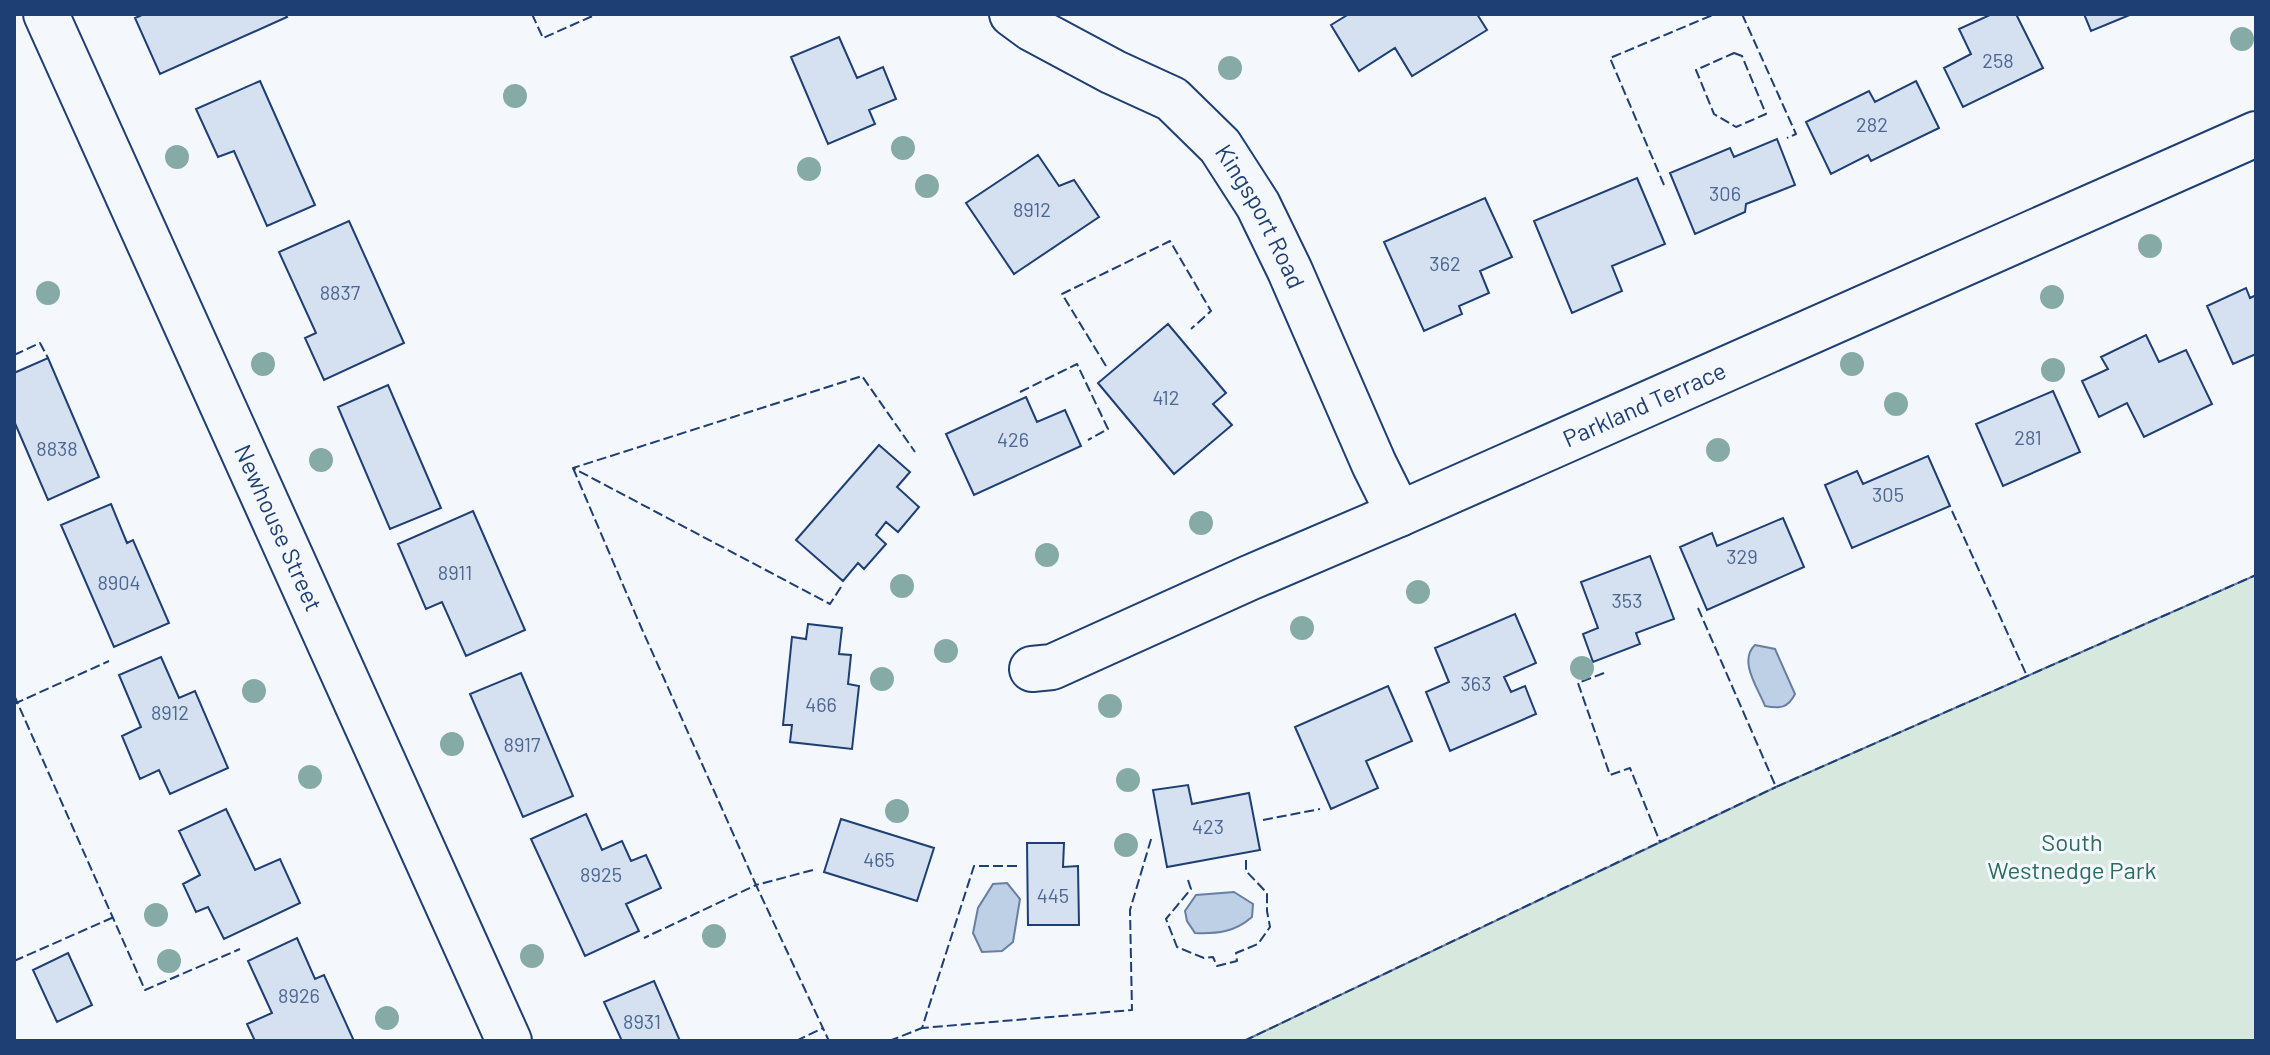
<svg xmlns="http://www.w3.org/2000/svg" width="2270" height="1055" font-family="Barlow,sans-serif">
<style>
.green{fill:#d7e8df;stroke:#687fa3;stroke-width:2}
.water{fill:#bed0e5;stroke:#687fa3;stroke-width:2}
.building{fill:#d5e0f0;stroke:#1d3f73;stroke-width:2}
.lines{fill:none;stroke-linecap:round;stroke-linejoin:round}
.minor-casing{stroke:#1d3f73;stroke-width:48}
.minor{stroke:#f4f7fb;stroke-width:44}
.fence{stroke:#1d3f73;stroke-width:2;stroke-dasharray:10 4;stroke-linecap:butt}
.tree{fill:#86aba6}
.labels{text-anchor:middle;stroke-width:6;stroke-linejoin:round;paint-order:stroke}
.number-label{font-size:20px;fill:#4b6792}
.street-label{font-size:24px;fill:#1d3f73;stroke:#f4f7fb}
.park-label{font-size:24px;fill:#2c6c60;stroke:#f4f7fb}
</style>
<rect width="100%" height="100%" fill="#f4f7fb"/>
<!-- green -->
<path class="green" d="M 2256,575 L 2256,1041 L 1244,1041 L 1776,787 Z"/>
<!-- water -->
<path class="water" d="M 1755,645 L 1775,649 L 1795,694 C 1788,708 1780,709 1765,706 C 1758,688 1738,661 1755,645 Z
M 1007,883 L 1020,899 L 1013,942 L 1002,951 L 982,952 L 973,933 L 978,908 L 993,884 Z
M 1234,892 L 1253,904 L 1252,917 C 1235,932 1217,934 1195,933 L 1187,921 L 1185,911 L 1196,895 Z"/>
<!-- building -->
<path class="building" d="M 144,14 L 285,14 L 287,17 L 160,74 L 135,18 Z
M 1349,14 L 1477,14 L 1487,30 L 1412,76 L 1395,48 L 1359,71 L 1331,25 Z
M 1992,14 L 2016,14 L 2043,68 L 1963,107 L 1944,68 L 1971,54 L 1959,29 Z
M 2084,14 L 2132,14 L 2091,31 Z
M 839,37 L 857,78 L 883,67 L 896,99 L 869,110 L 875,124 L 828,144 L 791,57 Z
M 260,81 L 315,205 L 267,226 L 234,151 L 218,157 L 196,109 Z
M 1916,81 L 1939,128 L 1871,161 L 1868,155 L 1831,174 L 1806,122 L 1869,91 L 1875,102 Z
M 1777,139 L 1795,185 L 1746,204 L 1745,212 L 1695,234 L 1670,173 L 1730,148 L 1734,157 Z
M 1038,155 L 1059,186 L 1074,180 L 1099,217 L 1014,274 L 966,203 Z
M 1637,178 L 1665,244 L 1612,266 L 1622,291 L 1572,313 L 1534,221 Z
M 1485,198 L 1512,257 L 1480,271 L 1489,293 L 1459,306 L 1462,314 L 1424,331 L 1384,242 Z
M 349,221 L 404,343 L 324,380 L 305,338 L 316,333 L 279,252 Z
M 2246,288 L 2250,298 L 2256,295 L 2256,354 L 2233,364 L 2207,306 Z
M 1168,324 L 1226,393 L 1213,404 L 1232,425 L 1174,474 L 1098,383 Z
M 2146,335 L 2159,362 L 2186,350 L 2212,404 L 2144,437 L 2127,403 L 2099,417 L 2082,381 L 2108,369 L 2101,357 Z
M 48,358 L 99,477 L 48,500 L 14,421 L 14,373 Z
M 388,385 L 441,508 L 390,529 L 338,407 Z
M 2053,391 L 2080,452 L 2003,486 L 1976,424 Z
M 1026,397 L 1037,422 L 1065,410 L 1081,446 L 974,495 L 946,434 Z
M 879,445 L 910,472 L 897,487 L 919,507 L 898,532 L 886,522 L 876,535 L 886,544 L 864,569 L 858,563 L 843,581 L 796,540 Z
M 1928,456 L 1950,506 L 1852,548 L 1825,485 L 1857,471 L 1863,484 Z
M 111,504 L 127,543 L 133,540 L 169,623 L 114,647 L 61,525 Z
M 473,511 L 525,630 L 466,656 L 442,602 L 426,609 L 398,544 Z
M 1783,518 L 1804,567 L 1707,610 L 1680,547 L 1712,533 L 1717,546 Z
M 1650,556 L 1674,619 L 1636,633 L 1640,644 L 1593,662 L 1583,634 L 1598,628 L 1581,582 Z
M 1515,614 L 1536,663 L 1504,677 L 1511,692 L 1525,686 L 1536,714 L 1450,751 L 1426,692 L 1449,682 L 1435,648 Z
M 808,624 L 842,628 L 839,654 L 851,655 L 848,684 L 859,686 L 852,749 L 790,742 L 792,725 L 783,725 L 792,637 L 806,639 Z
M 161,657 L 179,698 L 195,691 L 228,768 L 170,794 L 159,770 L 140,779 L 122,736 L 141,727 L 119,675 Z
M 521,673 L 573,796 L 523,817 L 470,694 Z
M 1388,686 L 1412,741 L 1366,761 L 1378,788 L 1331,809 L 1295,727 Z
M 1188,785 L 1192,804 L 1249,793 L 1260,850 L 1167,867 L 1153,790 Z
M 226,809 L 255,870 L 280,859 L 300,903 L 224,939 L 208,907 L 196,912 L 183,884 L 200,875 L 179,831 Z
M 586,814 L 602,850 L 622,841 L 631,861 L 646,855 L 661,888 L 626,904 L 639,931 L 585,956 L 531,839 Z
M 841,819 L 934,848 L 917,901 L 824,872 Z
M 1027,843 L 1064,843 L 1063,867 L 1078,866 L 1079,925 L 1028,925 Z
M 297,938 L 315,979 L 324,975 L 354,1041 L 255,1041 L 247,1024 L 272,1013 L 248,961 Z
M 68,953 L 92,1005 L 57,1022 L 33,970 Z
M 654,981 L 680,1041 L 622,1041 L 604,1002 Z"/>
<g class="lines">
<defs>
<g id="minor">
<path id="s1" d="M 46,14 L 509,1041"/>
<path id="s2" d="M 1012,14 L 1031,28 L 1113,72 L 1172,99 L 1220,146 L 1258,205 L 1290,271 L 1374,464 L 1399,514"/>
<path id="s3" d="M 1032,669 L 1052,667 L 1249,578 L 1399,514 L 2256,134"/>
</g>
</defs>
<!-- minor casing -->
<use href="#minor" class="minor-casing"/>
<!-- minor -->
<use href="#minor" class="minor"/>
<!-- fence -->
<path class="fence" d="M 532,14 L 543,38 L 597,14
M 1742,14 L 1796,134 L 1787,138
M 1734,53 L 1742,56 L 1766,114 L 1736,127 L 1714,114 L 1696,70 Z
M 1664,185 L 1610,58 L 1715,14
M 14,355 L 40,343 L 48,358
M 1106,366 L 1062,294 L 1170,241 L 1211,311 L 1191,329
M 1020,392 L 1077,364 L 1108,429 L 1088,440
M 573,468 L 641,627 L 756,885 L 644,938
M 1952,511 L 2027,676
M 841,587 L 830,604 L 573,468 L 862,376 L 915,452
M 1698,608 L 1776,787 L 2256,575
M 1604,673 L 1578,683 L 1610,775 L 1630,768 L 1660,842 L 1776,787
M 14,695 L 145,990 L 240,949
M 14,704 L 109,661
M 1263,820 L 1320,809
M 1017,866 L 974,866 L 922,1028 L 1132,1010 L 1130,910 L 1152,836
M 813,870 L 756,885 L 829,1041
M 1188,880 L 1191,889 L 1166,919 L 1177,947 L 1204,958 L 1213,957 L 1217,966 L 1237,961 L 1236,953 L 1258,944 L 1270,927 L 1267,911 L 1267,893 L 1246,871 L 1246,860
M 14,961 L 114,917
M 796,1041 L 823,1028
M 889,1041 L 922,1028
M 1244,1041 L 1660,842"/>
</g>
<!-- trees -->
<g class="tree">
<circle cx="2242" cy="39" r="12"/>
<circle cx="1230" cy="68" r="12"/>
<circle cx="515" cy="96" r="12"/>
<circle cx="903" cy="148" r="12"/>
<circle cx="177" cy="157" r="12"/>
<circle cx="809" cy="169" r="12"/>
<circle cx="927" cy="186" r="12"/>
<circle cx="2150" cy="246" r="12"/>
<circle cx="48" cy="293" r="12"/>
<circle cx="2052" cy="297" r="12"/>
<circle cx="263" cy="364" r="12"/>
<circle cx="1852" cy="364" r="12"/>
<circle cx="2053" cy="370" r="12"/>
<circle cx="1896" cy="404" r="12"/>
<circle cx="1718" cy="450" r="12"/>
<circle cx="321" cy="460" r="12"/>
<circle cx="1201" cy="523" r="12"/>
<circle cx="1047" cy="555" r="12"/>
<circle cx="902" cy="586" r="12"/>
<circle cx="1418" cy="592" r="12"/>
<circle cx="1302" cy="628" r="12"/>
<circle cx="946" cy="651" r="12"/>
<circle cx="1582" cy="668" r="12"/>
<circle cx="882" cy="679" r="12"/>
<circle cx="254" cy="691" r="12"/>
<circle cx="1110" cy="706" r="12"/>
<circle cx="452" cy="744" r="12"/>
<circle cx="310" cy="777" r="12"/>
<circle cx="1128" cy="780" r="12"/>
<circle cx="897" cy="811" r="12"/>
<circle cx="1126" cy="845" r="12"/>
<circle cx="156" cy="915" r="12"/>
<circle cx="714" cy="936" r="12"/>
<circle cx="532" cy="956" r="12"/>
<circle cx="169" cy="961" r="12"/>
<circle cx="387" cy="1018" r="12"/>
</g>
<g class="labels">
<!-- number labels -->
<g class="number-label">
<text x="1998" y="68">258</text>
<text x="1872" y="132">282</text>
<text x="1725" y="201">306</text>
<text x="1032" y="217">8912</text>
<text x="1445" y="271">362</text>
<text x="340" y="300">8837</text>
<text x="1166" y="405">412</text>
<text x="2028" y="445">281</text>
<text x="1013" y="447">426</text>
<text x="57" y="456">8838</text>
<text x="1888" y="502">305</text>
<text x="1742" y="564">329</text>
<text x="455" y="580">8911</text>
<text x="119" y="590">8904</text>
<text x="1627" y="608">353</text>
<text x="1476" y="691">363</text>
<text x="821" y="712">466</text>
<text x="170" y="720">8912</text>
<text x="522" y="752">8917</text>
<text x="1208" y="834">423</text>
<text x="879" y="867">465</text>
<text x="601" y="882">8925</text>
<text x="1053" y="903">445</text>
<text x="299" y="1003">8926</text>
<text x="642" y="1029">8931</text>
</g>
<!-- street labels -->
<g class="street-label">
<text dy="8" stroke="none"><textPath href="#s2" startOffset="330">Kingsport Road</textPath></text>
<text dy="8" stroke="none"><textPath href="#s3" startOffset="668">Parkland Terrace</textPath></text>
<text dy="8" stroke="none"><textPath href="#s1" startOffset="564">Newhouse Street</textPath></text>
</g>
<!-- park labels -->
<g class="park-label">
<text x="2072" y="851">South<tspan x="2072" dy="28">Westnedge Park</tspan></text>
</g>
</g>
<!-- border -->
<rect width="2270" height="1055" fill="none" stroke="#1d3f73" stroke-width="32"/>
</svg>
